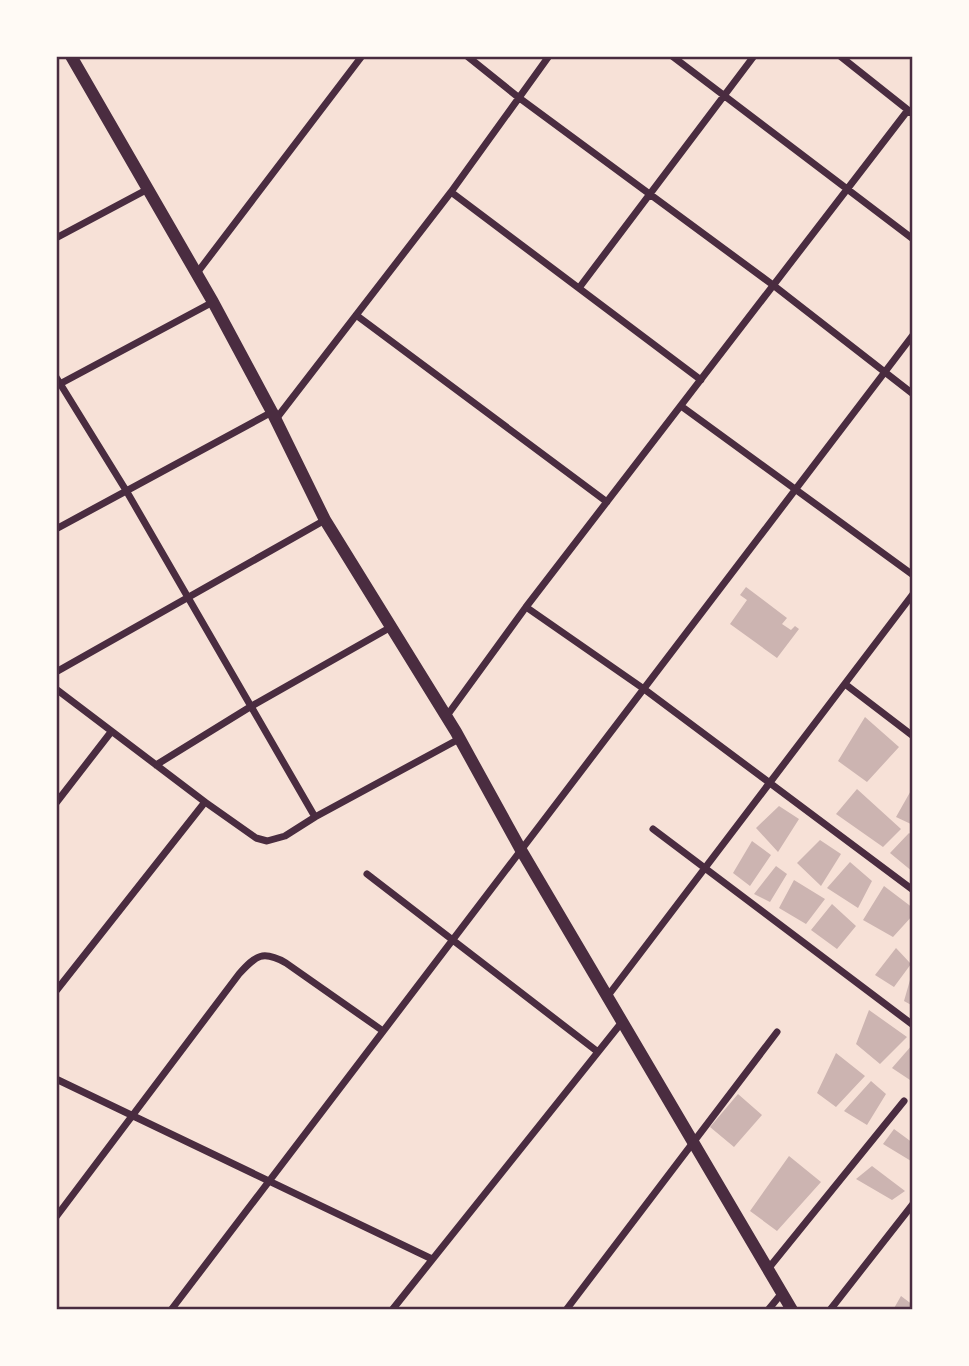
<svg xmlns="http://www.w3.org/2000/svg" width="969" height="1366" font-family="Quicksand,sans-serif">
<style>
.building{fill:#ccb4b1}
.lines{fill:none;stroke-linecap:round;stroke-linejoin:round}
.minor{stroke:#4a2c40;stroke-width:7}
.tertiary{stroke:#4a2c40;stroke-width:12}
.neatline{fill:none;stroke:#4a2c40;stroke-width:2.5}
</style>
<rect width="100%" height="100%" fill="#f7e1d7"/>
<!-- building -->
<path class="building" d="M 746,587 L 787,618 L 782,624 L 791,630 L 795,626 L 799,629 L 777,658 L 730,624 L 747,600 L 740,595 Z
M 865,717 L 899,747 L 867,782 L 838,761 Z
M 913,787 L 913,825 L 896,817 Z
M 857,789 L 901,829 L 883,847 L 836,814 Z
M 779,806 L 799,819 L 778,852 L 756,828 Z
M 909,833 L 913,836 L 913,872 L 890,853 Z
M 820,840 L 841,854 L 821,886 L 797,863 Z
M 752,841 L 771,855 L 750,886 L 733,873 Z
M 850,862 L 872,881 L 858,908 L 827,888 Z
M 776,866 L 787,874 L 770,902 L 754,894 Z
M 794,880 L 825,899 L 806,924 L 779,908 Z
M 884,886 L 913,908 L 913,915 L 893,937 L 863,920 Z
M 832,904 L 856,926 L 837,949 L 811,930 Z
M 896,948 L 911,964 L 894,987 L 875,975 Z
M 912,973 L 913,973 L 913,1006 L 904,1001 Z
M 869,1010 L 907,1037 L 880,1064 L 856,1044 Z
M 913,1044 L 913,1082 L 892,1068 Z
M 836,1053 L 865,1076 L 836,1107 L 817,1093 Z
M 871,1081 L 886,1094 L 867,1125 L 844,1111 Z
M 738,1094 L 762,1115 L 734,1147 L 710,1127 Z
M 894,1129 L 913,1143 L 913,1160 L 911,1161 L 883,1144 Z
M 789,1156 L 821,1182 L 777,1231 L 750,1211 Z
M 872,1166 L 905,1191 L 892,1200 L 856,1179 Z
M 901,1296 L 913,1305 L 913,1310 L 893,1310 Z"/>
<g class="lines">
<!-- minor -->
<path class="minor" d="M 467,56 L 518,97 L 773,285 L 913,394
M 672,56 L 913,239
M 840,56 L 908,110
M 451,192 L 701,380
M 56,238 L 148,189
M 197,273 L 362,56
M 579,288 L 754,56
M 356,315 L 607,502
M 56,377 L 127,492 L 315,817
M 56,386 L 213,302
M 681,406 L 913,575
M 276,419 L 451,192 L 549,56
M 56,529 L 272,412
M 526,607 L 908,110 L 913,114
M 56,672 L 325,520
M 845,684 L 913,736
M 56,689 L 205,802 L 256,838 L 267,841 L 285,836 L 315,817 L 459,739
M 446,717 L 526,607 L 644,689 L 913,890
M 156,765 L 250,707 L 391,627
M 56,803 L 111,732
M 653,829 L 913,1025
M 367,874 L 598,1052
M 56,991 L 205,802
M 607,997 L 913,594
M 56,1079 L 432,1259
M 56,1217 L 239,974 C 256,955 263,950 286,963 L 383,1031
M 768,1269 L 904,1101
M 171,1310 L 913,335
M 392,1310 L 622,1022
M 566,1310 L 777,1032
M 768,1310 L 782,1293
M 830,1310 L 913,1204"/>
<!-- tertiary -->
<path class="tertiary" d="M 71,56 L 213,302 L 272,412 L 325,520 L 456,732 L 521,850 L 792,1310"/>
</g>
<!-- border -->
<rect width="969" height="1366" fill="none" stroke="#fffaf5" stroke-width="116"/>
<rect x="58" y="58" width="853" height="1250" class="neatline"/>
</svg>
